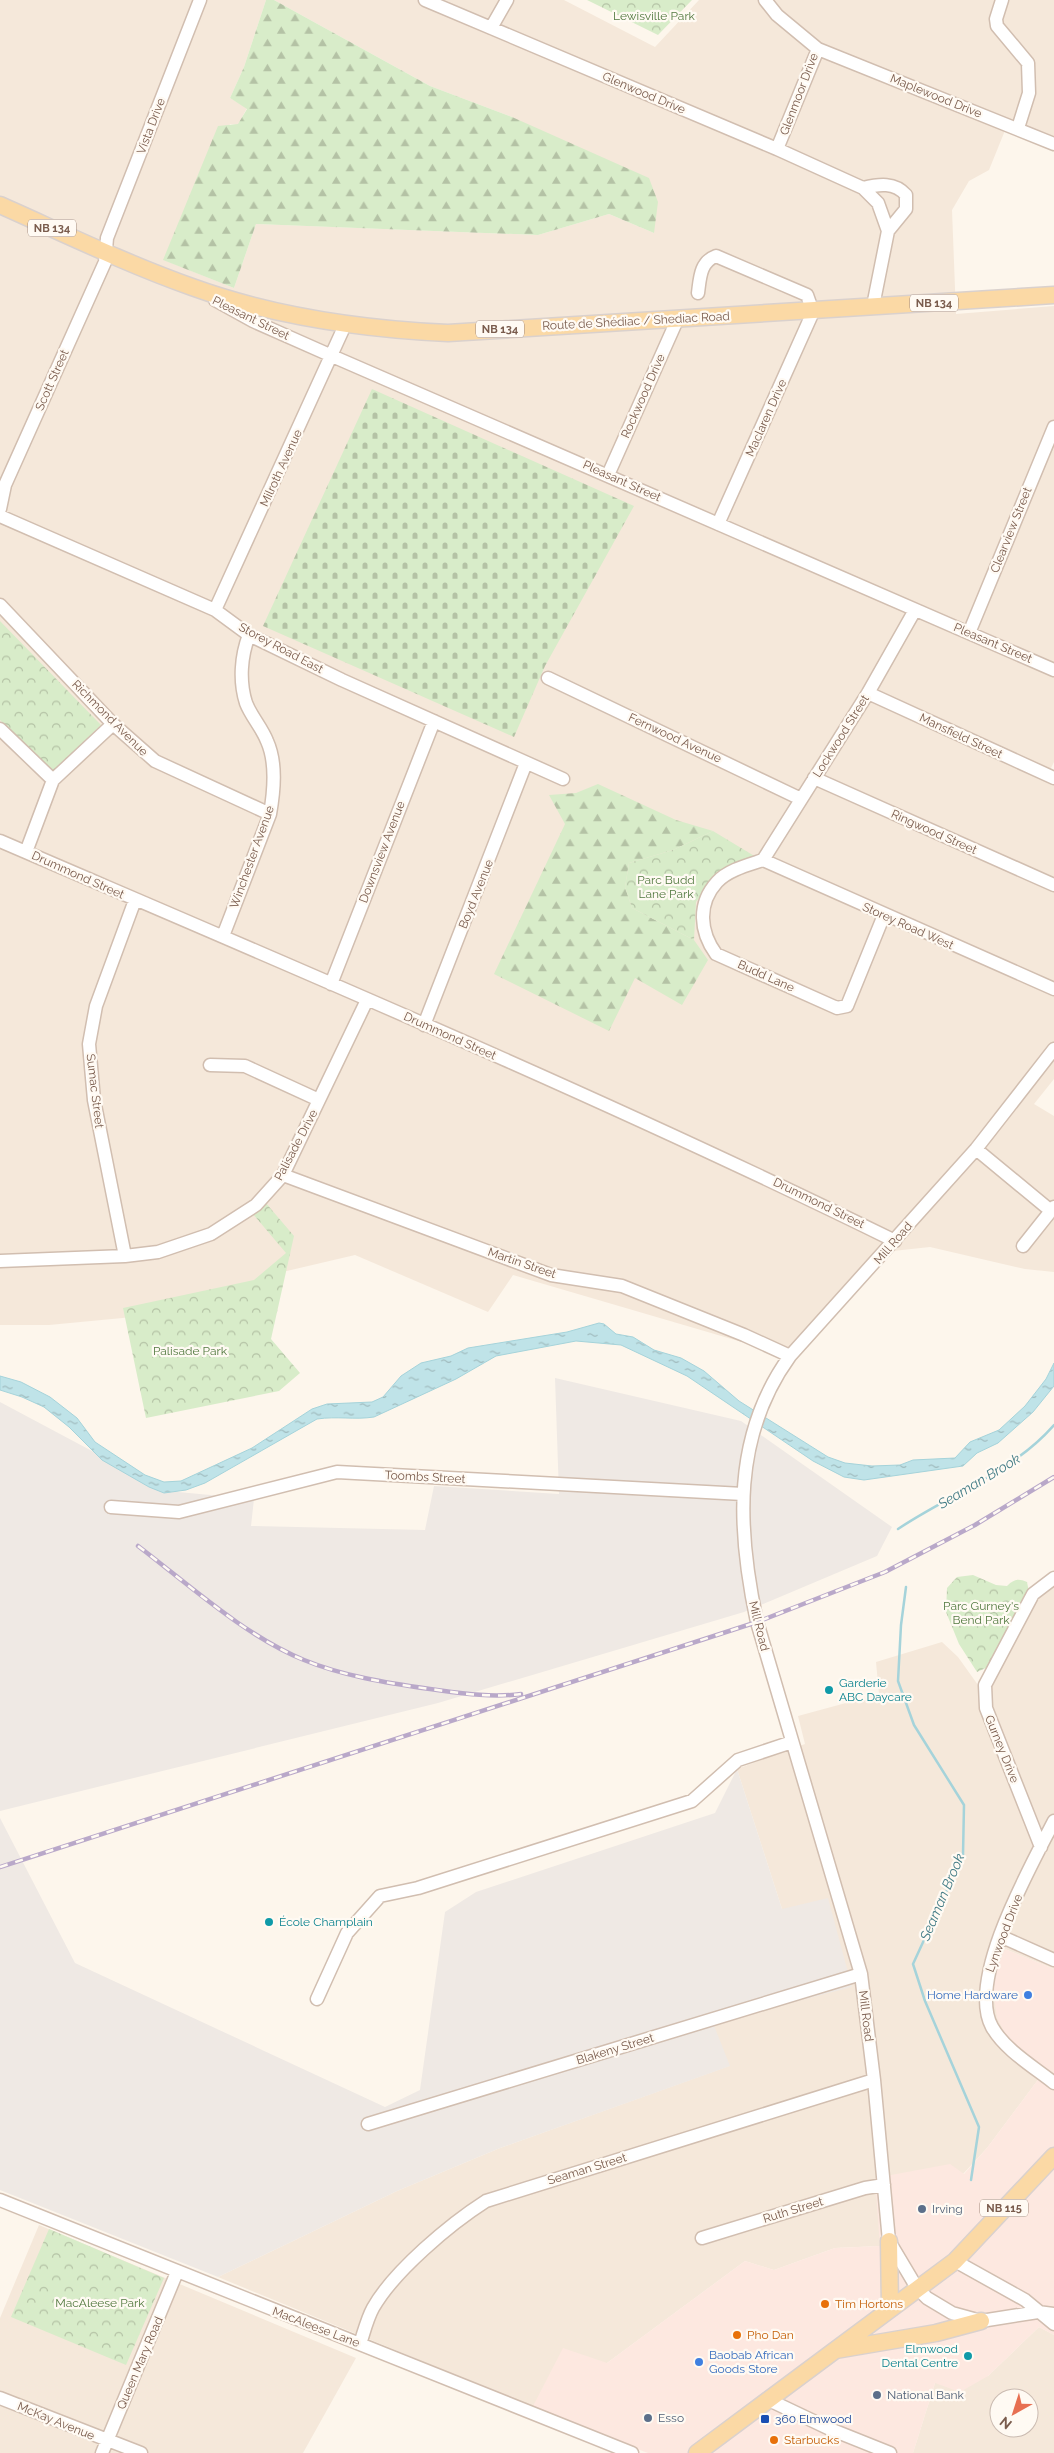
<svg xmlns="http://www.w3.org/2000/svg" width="1054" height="2453" font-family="Raleway,sans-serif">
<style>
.residential{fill:#f5e8da;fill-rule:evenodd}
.commercial{fill:#fde8e0}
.industrial{fill:#efe9e4}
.forest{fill:url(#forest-firs)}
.cemetery{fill:url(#cemetery-stones)}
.park{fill:url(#park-crowns)}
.water{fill:url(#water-ripples);stroke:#a5d3da}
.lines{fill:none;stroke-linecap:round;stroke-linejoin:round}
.stream{stroke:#a5d3da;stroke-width:2.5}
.minor-casing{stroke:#d1beb0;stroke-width:15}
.major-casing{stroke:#dad1cd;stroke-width:19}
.minor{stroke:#fff;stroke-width:12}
.major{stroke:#fbd9a5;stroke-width:16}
.rail-casing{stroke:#b9a8c9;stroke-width:4.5}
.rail{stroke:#fffaf3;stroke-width:2.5;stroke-dasharray:8;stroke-linecap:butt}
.culture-dot{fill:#0f9aa8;stroke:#fffaf3;stroke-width:2}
.shop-dot{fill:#3f7fe0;stroke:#fffaf3;stroke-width:2}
.service-dot{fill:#5c6f8a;stroke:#fffaf3;stroke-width:2}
.food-dot{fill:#e8710a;stroke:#fffaf3;stroke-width:2}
.transit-dot{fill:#1a4fb4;stroke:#fffaf3;stroke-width:2}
.labels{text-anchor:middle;stroke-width:4.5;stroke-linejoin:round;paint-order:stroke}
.shield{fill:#fffaf3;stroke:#a28b7f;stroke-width:1}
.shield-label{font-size:11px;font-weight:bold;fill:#7a5c4d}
.park-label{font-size:12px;fill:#537a41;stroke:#fffaf3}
.street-label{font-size:12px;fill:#7a5c4d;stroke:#fffaf3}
.culture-label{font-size:12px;fill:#0d838f;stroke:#fffaf3;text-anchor:start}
.shop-label{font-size:12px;fill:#366cbe;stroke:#fffaf3;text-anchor:end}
.service-label{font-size:12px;fill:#4e5e75;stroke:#fffaf3;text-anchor:start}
.food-label{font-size:12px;fill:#c56008;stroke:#fffaf3;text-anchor:start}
.transit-label{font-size:12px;fill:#164399;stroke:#fffaf3;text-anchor:start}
.water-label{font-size:14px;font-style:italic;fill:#437c86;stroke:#fffaf3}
</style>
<defs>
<pattern id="forest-firs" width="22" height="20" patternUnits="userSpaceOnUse" patternTransform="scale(1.25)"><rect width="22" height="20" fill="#d8ecc9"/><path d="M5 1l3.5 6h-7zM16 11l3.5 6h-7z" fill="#b4c2a5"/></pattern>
<pattern id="cemetery-stones" width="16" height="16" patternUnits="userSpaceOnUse" patternTransform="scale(1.25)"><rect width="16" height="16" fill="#d8ecc9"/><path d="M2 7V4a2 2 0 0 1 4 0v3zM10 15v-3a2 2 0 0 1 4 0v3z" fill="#b4c2a5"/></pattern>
<pattern id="park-crowns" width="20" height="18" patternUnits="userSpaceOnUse" patternTransform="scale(1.25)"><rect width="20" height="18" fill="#d8ecc9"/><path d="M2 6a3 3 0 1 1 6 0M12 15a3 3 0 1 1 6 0" fill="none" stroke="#b4c2a5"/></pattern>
<pattern id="water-ripples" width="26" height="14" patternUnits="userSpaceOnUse" patternTransform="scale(1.25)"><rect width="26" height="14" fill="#bfe3e8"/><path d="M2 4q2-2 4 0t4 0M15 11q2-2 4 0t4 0" fill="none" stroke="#a0bbbe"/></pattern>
</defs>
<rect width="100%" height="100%" fill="#fdf6ec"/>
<!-- residential -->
<path class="residential" d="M 0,0 L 266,0 L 244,67 L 230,98 L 247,108 L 238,125 L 230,124 L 164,260 L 234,288 L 256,224 L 538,235 L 609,214 L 654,233 L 512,117 L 430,86 L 274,0 L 564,0 L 655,47 L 699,0 L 1054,0 L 1054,147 L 1006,128 L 989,170 L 969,181 L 952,210 L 956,314 L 1054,306 L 1054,762 L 1050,770 L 1054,772 L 1054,1079 L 1034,1104 L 1054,1116 L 1054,1272 L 1025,1269 L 930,1247 L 893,1251 L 790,1356 L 513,1275 L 488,1312 L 355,1255 L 274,1274 L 154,1315 L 49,1325 L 0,1325 Z
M 1054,1580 L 1054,1969 L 1005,1949 L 1008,2039 L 1046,2069 L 987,2148 L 963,2174 L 880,2246 L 835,2248 L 774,2270 L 745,2261 L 607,2363 L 531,2410 L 410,2356 L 218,2277 L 397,2191 L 500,2148 L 729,2066 L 712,2023 L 782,1909 L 737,1769 L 805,1744 L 798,1716 L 879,1694 L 876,1662 L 942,1642 L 958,1657 L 983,1692 L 1033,1602 Z
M 39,2225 L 356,2358 L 303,2453 L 0,2453 L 0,2318 Z
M 1039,2327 L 1054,2335 L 1054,2453 L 913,2453 L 935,2383 L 988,2376 ZM 999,2398 L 1029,2398 L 1029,2428 L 999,2428 Z"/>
<!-- commercial -->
<path class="commercial" d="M 1005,1949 L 1054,1969 L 1054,2335 L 1039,2327 L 988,2376 L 960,2392 L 935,2383 L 913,2453 L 648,2453 L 531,2410 L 563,2348 L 607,2363 L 745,2261 L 774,2270 L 835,2248 L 880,2246 L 875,2178 L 950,2164 L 964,2174 L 987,2148 L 1046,2069 L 1008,2039 L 997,2018 L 994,1997 L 995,1970 Z"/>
<!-- industrial -->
<path class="industrial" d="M 555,1378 L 741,1421 L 892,1527 L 877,1556 L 744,1612 L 438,1703 L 0,1811 L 0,1402 L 167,1491 L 254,1499 L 251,1526 L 425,1530 L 434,1486 L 559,1494 Z
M 737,1769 L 782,1909 L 828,1898 L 852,1987 L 713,2023 L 730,2066 L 500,2148 L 397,2191 L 218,2277 L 0,2190 L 0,1818 L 75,1963 L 385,2107 L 420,2090 L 445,1912 L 476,1892 L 715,1813 Z"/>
<!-- forest -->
<path class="forest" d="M 266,0 L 274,0 L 430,86 L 512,117 L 649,178 L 658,202 L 654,233 L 609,214 L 538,235 L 256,224 L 234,288 L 163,260 L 218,126 L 238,124 L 247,109 L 230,98 L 244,67 Z
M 598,784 L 676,820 L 713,831 L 673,850 L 629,863 L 625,887 L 632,908 L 694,940 L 708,960 L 682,1005 L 635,978 L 609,1031 L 494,974 L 565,824 L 549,795 L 576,793 Z"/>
<!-- cemetery -->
<path class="cemetery" d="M 372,389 L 634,506 L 545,666 L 514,737 L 263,626 Z"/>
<!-- park -->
<path class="park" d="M 587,0 L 692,0 L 658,35 Z
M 0,621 L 101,725 L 51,773 L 0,720 Z
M 713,831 L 756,857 L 715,876 L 696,902 L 694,940 L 632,908 L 625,887 L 629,863 L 673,850 Z
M 265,1202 L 294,1236 L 271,1339 L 300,1373 L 279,1391 L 146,1418 L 123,1308 L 254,1280 L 286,1253 L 252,1213 Z
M 973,1575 L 996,1585 L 1007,1586 C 1014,1579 1018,1578 1027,1582 L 1029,1592 L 988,1667 L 977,1672 L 959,1644 L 946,1612 L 947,1588 L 957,1577 Z
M 49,2229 L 164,2278 L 126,2365 L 11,2317 Z"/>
<!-- water -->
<path class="water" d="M 599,1323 L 604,1324 L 616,1334 L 633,1337 L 654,1350 L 681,1358 L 704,1371 L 739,1401 L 828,1457 L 845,1463 L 872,1466 L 900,1465 L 913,1460 L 955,1458 L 970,1442 L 999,1430 L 1025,1406 L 1046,1379 L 1054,1363 L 1054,1386 L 1033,1412 L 998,1443 L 977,1453 L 963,1466 L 864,1480 L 844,1477 L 813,1461 L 687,1376 L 621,1345 L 576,1341 L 496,1356 L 456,1379 L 374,1417 C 355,1420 337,1416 317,1419 L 205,1483 L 186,1490 L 164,1493 L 149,1487 L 102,1460 L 69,1427 L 44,1407 L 22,1397 L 0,1390 L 0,1376 L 21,1382 L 50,1397 L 77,1418 L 95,1442 L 145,1475 L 164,1482 L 181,1481 L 252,1448 L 312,1409 L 327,1404 L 372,1402 L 383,1397 L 401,1376 L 421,1363 L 451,1356 L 468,1348 L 567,1332 Z"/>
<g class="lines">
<!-- stream -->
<path class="stream" d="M 898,1529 C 950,1494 1012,1473 1054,1425
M 906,1587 L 901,1625 L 898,1681 L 914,1725 L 964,1805 L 963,1855 L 913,1964 L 925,2001 L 979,2127 L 971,2180"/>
<defs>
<path id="minor" d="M 425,0 L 777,149 L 863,188 L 878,203 L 888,231 L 873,306
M 765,0 L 777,15 L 818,49 L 1054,144
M 1002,0 L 996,19 L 997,26 L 1028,63 L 1029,93 L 1018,128
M 491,28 L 507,0
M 777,149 L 818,49
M 863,188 C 879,184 895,182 906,195 L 906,209 L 888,231
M 698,293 C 700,278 700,262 716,256 L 807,295 L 813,312 L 718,524
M 215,300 L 253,321 L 332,356 L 1054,670
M 608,475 L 678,318
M 0,509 L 5,485 L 105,262 L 107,238 L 200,0
M 0,516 L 215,610 L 249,635 L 342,680 L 563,779
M 0,605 L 113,724 L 155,761 L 270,814
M 215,610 L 345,325
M 969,633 L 1054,427
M 548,678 L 801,799
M 868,693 L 1054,778
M 0,729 L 53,780
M 814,778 L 1054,885
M 0,841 C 300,970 602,1097 895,1241
M 26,852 L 53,780 L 113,724
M 763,860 C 748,865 728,870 717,882 C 697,904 700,932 716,954 L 837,1008 L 847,1006 L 884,915
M 763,860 L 1054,989
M 763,860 L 868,693 L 915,610
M 223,936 L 270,814 C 274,791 277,763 267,741 C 262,728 251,716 246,703 C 239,681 241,656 249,635
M 331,984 L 434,721
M 424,1025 L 526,763
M 1054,1049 L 976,1149 L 790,1356 C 732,1436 737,1529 757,1622 L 861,1974 L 874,2080 L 889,2241 L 917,2288 L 927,2298 L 952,2313 L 981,2321 L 1038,2312 L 1054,2314
M 210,1065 L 245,1066 L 319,1100
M 976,1149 L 1051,1211
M 283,1175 L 551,1275 L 622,1286 L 744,1335 L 790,1356
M 1023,1246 L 1054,1207
M 125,1256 L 94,1100 L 89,1044 L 96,1006 L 135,900
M 0,1261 L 125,1256 L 158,1252 L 211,1234 L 256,1205 L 283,1175 L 367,1000
M 111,1507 L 179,1512 L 337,1472 L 743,1494
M 1054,1821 C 1031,1866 966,1980 992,2027 C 1005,2050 1034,2067 1054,2083
M 1041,1847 L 986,1708 L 985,1685 L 1033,1594 L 1054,1578
M 1000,1936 L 1054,1960
M 317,1999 L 347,1933 L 380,1896 L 418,1888 L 692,1801 L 738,1760 L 792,1742
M 368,2124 L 861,1974
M 0,2200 L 632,2453
M 702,2238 L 865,2188 L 884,2185
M 955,2261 L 1025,2300 L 1054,2324
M 360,2344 C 364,2332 367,2319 373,2308 C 394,2271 450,2224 486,2201 L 874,2080
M 0,2398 L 141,2453
M 769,2400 L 830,2429 L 890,2453
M 102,2453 L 177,2272"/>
<path id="major" d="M 0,205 C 63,233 127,264 192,287 C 275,317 361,329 448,333 L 1054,295
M 889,2241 L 890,2308
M 836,2350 L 936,2333 L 981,2321
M 697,2453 L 955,2261 L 1054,2156"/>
</defs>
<!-- minor casing -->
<use href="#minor" class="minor-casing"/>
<!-- major casing -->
<use href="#major" class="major-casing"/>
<!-- minor -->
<use href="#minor" class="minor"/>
<!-- major -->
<use href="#major" class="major"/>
<defs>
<path id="rail" d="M 138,1546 C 188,1584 245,1636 304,1660 C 343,1676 387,1683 430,1689 C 460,1693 490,1698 521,1694
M 0,1867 L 757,1622 L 885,1572 L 975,1525 L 1054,1477"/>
</defs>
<!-- rail casing -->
<use href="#rail" class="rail-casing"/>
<!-- rail -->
<use href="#rail" class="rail"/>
</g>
<!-- markers -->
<g class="culture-dot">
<circle cx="829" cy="1690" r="5"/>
<circle cx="269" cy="1922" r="5"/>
<circle cx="968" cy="2356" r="5"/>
</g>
<g class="shop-dot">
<circle cx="1028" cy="1995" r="5"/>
<circle cx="699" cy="2362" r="5"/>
</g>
<g class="service-dot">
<circle cx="922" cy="2209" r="5"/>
<circle cx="877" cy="2395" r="5"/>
<circle cx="648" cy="2418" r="5"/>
</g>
<g class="food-dot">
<circle cx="825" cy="2304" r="5"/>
<circle cx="737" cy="2335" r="5"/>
<circle cx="774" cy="2440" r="5"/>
</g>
<rect class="transit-dot" x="760" y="2414" width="10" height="10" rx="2.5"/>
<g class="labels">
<!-- shield labels -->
<g class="shield">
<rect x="28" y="219.5" width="48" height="17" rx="4"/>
<rect x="910" y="294.5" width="48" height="17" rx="4"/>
<rect x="476" y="320.5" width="48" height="17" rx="4"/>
<rect x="980" y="2199.5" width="48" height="17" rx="4"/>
</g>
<g class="shield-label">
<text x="52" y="232">NB 134</text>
<text x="934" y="307">NB 134</text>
<text x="500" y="333">NB 134</text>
<text x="1004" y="2212">NB 115</text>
</g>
<!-- park labels -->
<g class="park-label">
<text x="654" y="20">Lewisville Park</text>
<text x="666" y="884">Parc Budd<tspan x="666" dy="14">Lane Park</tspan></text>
<text x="190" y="1355">Palisade Park</text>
<text x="981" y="1610">Parc Gurney's<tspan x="981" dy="14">Bend Park</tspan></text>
<text x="100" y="2307">MacAleese Park</text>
</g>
<!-- street labels -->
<g class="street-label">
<text transform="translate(644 93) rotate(23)" y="4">Glenwood Drive</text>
<text transform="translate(799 94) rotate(-69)" y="4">Glenmoor Drive</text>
<text transform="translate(936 96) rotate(22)" y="4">Maplewood Drive</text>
<text transform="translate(151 126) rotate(-69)" y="4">Vista Drive</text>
<text transform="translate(251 318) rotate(26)" y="4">Pleasant Street</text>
<text transform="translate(636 321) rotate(-3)" y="4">Route de Shédiac / Shediac Road</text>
<text transform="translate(52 380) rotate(-66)" y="4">Scott Street</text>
<text transform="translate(643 396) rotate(-66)" y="4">Rockwood Drive</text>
<text transform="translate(766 418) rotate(-66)" y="4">Maclaren Drive</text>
<text transform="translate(281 468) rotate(-65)" y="4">Milroth Avenue</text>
<text transform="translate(622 481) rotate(24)" y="4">Pleasant Street</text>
<text transform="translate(1011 530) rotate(-68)" y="4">Clearview Street</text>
<text transform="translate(993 643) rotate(23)" y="4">Pleasant Street</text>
<text transform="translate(281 648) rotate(28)" y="4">Storey Road East</text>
<text transform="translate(110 718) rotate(45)" y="4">Richmond Avenue</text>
<text transform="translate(841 736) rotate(-58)" y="4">Lockwood Street</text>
<text transform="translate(961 736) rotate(25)" y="4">Mansfield Street</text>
<text transform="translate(675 738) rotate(25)" y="4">Fernwood Avenue</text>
<text transform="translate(934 832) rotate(24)" y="4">Ringwood Street</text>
<text transform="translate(382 852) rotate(-69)" y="4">Downsview Avenue</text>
<text transform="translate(252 857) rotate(-70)" y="4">Winchester Avenue</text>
<text transform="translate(78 875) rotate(24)" y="4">Drummond Street</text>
<text transform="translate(476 894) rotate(-68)" y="4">Boyd Avenue</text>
<text transform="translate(908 926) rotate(24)" y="4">Storey Road West</text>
<text transform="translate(766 976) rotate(24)" y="4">Budd Lane</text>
<text transform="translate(450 1036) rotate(24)" y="4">Drummond Street</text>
<text transform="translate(95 1091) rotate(83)" y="4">Sumac Street</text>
<text transform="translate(296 1145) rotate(-62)" y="4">Palisade Drive</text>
<text transform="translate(819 1203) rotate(26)" y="4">Drummond Street</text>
<text transform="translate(893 1243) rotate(-49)" y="4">Mill Road</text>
<text transform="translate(522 1263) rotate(19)" y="4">Martin Street</text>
<text transform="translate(425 1477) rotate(3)" y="4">Toombs Street</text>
<text transform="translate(759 1626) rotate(76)" y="4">Mill Road</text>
<text transform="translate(1002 1749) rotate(68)" y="4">Gurney Drive</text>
<text transform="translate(1004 1933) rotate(-69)" y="4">Lynwood Drive</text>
<text transform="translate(866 2016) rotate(83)" y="4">Mill Road</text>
<text transform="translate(615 2049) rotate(-17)" y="4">Blakeny Street</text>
<text transform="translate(587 2169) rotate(-17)" y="4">Seaman Street</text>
<text transform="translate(793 2210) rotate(-17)" y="4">Ruth Street</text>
<text transform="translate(316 2327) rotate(21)" y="4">MacAleese Lane</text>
<text transform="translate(140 2363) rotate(-67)" y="4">Queen Mary Road</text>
<text transform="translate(56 2421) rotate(22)" y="4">McKay Avenue</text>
</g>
<!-- culture labels -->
<g class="culture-label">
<text x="839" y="1687">Garderie<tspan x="839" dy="14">ABC Daycare</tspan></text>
<text x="279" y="1926">École Champlain</text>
<text x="958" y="2353" text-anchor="end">Elmwood<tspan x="958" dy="14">Dental Centre</tspan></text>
</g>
<!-- shop labels -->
<g class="shop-label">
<text x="1018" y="1999">Home Hardware</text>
<text x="709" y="2359" text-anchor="start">Baobab African<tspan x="709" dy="14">Goods Store</tspan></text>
</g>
<!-- service labels -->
<g class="service-label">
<text x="932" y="2213">Irving</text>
<text x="887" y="2399">National Bank</text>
<text x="658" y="2422">Esso</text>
</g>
<!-- food labels -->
<g class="food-label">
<text x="835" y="2308">Tim Hortons</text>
<text x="747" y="2339">Pho Dan</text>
<text x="784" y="2444">Starbucks</text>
</g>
<!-- transit labels -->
<g class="transit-label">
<text x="775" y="2423">360 Elmwood</text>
</g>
<!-- water labels -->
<g class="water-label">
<text transform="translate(979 1481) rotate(-31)" y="5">Seaman Brook</text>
<text transform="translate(942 1897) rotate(-67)" y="5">Seaman Brook</text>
</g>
</g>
<!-- north arrow -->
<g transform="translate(1014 2413) rotate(219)"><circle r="24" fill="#fffaf3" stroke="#cabbb1"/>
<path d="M0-4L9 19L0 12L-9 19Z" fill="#e76f51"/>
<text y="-8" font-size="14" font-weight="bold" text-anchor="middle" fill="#7a5c4d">N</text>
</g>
</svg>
